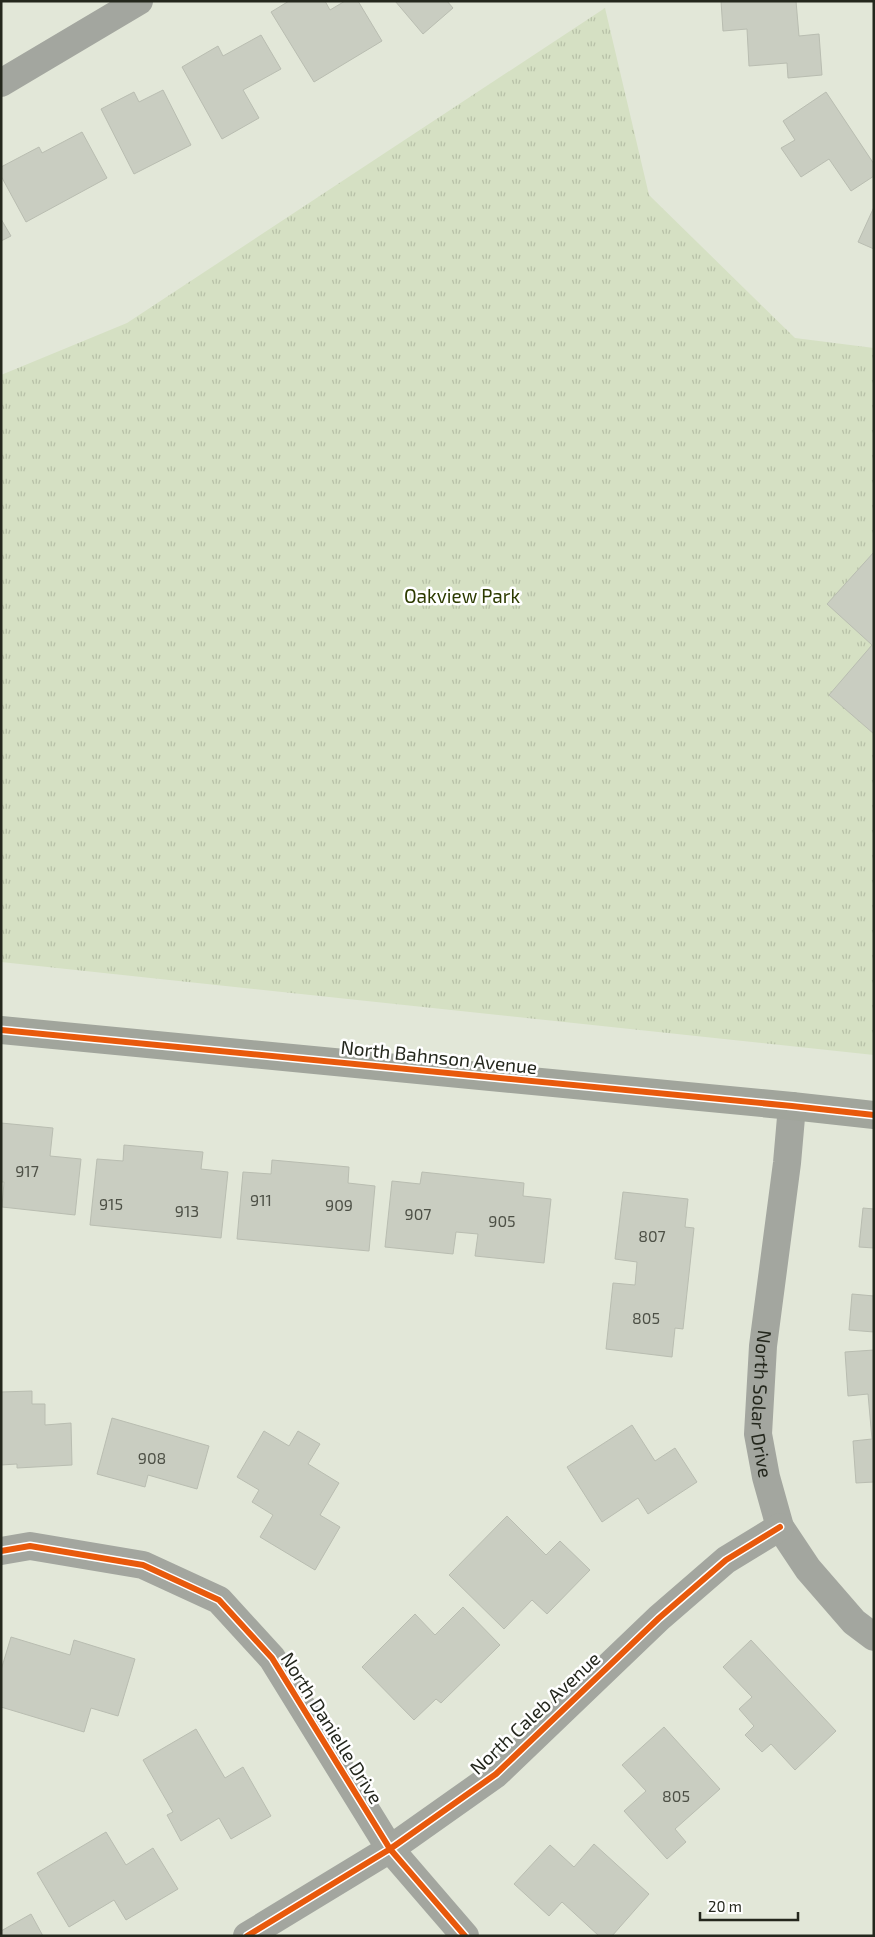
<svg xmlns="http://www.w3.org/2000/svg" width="875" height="1937" font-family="'Exo 2',sans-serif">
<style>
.park{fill:url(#park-tufts)}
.building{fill:#c9cdc1;stroke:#b9bdb1}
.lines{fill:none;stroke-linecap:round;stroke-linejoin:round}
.street{stroke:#a3a69f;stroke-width:28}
.secondary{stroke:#a1a59c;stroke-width:28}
.cycleway-casing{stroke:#fff;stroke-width:9}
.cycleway{stroke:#e8590c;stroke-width:6}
.labels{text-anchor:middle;stroke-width:5;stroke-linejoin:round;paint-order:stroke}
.number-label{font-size:16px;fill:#4d5046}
.park-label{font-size:19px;fill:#2d3b01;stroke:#fff}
.street-label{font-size:19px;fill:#24271d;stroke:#fff}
</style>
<defs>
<pattern id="park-tufts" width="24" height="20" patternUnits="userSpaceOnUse" patternTransform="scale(1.25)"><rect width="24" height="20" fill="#d5e0c3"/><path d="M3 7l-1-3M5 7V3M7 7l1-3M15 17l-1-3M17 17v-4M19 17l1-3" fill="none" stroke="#b7c0a7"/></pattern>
</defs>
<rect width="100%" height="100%" fill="#e2e7d8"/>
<!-- park -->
<path class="park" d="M 605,8 L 649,195 L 795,338 L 874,348 L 874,1055 L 1,962 L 1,375 L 127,323 Z"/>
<!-- building -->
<path class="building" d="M 289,1 L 325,1 L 330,10 L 345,1 L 358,1 L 382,41 L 314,82 L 271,12 Z
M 395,1 L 447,1 L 453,8 L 423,34 Z
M 721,1 L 796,1 L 799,36 L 819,34 L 822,75 L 788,78 L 787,63 L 749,66 L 747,29 L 723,31 Z
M 261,35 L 281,69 L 243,90 L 259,118 L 222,139 L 182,67 L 218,46 L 223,56 Z
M 163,90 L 191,145 L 134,174 L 101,109 L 134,92 L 139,102 Z
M 826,92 L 874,164 L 874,176 L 851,191 L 829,159 L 801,177 L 781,148 L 795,140 L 783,121 Z
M 82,132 L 107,178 L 26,222 L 1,176 L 1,167 L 39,147 L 42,153 Z
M 874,207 L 874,249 L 858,242 Z
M 1,219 L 11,236 L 1,241 Z
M 874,552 L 874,734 L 829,695 L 872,645 L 827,604 Z
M 1,1123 L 53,1128 L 50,1156 L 81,1159 L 75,1215 L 2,1207 L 4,1182 L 1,1182 Z
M 124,1145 L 203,1152 L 201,1169 L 228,1172 L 221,1238 L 90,1225 L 97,1159 L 123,1161 Z
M 272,1160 L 349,1167 L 348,1183 L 375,1186 L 369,1251 L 237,1239 L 243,1172 L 271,1174 Z
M 422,1172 L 524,1183 L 523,1196 L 551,1199 L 544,1263 L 475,1256 L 478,1234 L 456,1232 L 453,1254 L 385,1247 L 392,1181 L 420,1184 Z
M 623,1192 L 688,1199 L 685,1227 L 694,1228 L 683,1329 L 675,1328 L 672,1357 L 606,1349 L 613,1283 L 635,1285 L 637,1262 L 615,1259 Z
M 863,1208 L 874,1209 L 874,1248 L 859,1247 Z
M 852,1294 L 874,1296 L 874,1332 L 849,1330 Z
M 874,1350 L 874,1482 L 856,1483 L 853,1441 L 872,1439 L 868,1394 L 848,1396 L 845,1352 Z
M 32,1391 L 32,1404 L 45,1404 L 45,1425 L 71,1423 L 72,1465 L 17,1468 L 17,1464 L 1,1465 L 1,1392 Z
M 112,1418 L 209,1446 L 197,1489 L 148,1475 L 145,1487 L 97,1474 Z
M 632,1425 L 655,1461 L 675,1448 L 697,1482 L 648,1514 L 638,1498 L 602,1522 L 567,1467 Z
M 264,1431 L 289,1446 L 298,1431 L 320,1444 L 308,1464 L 339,1483 L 320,1515 L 340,1527 L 315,1570 L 260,1537 L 273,1515 L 252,1502 L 259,1490 L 237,1477 Z
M 507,1516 L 546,1555 L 560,1541 L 590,1570 L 547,1614 L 532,1600 L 504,1629 L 449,1575 Z
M 463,1607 L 500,1645 L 441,1703 L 436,1699 L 414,1720 L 362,1667 L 415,1614 L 435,1635 Z
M 11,1637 L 70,1655 L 74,1640 L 135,1659 L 118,1716 L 91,1708 L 84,1732 L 1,1707 L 1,1670 Z
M 751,1640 L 836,1731 L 795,1770 L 771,1744 L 762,1752 L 745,1735 L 754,1726 L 739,1709 L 752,1697 L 723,1667 Z
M 664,1727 L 720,1789 L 675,1829 L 686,1842 L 667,1859 L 624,1811 L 646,1791 L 622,1765 Z
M 196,1729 L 225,1778 L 243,1767 L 271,1816 L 231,1839 L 219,1818 L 181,1841 L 167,1815 L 173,1812 L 143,1760 Z
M 106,1832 L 126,1865 L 153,1848 L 178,1889 L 126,1920 L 114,1900 L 69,1927 L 37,1873 Z
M 594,1844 L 649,1894 L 612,1936 L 599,1936 L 562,1902 L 549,1916 L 514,1884 L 550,1845 L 574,1867 Z
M 31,1914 L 43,1936 L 1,1936 L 1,1931 Z"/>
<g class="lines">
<!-- street -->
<g class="street">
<path d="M 1,83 L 139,1"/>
<path id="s1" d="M 792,1106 L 787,1163 L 763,1346 L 758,1434 L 766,1477 L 780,1527 L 808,1569 L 854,1622 L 874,1637"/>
<path d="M 1,1551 L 30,1546 L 143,1565 L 219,1600 L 272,1658 L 390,1849 L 465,1936"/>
<path d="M 247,1936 L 390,1849 L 496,1774 L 659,1618 L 726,1560 L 780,1527"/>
</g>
<!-- secondary -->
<path class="secondary" d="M 1,1030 L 792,1106 L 874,1115"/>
<defs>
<path id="cycleway" d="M 1,1030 L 792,1106 L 874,1115
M 1,1551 L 30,1546 L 143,1565 L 219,1600 L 272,1658 L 390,1849 L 465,1936
M 247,1936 L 390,1849 L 496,1774 L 659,1618 L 726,1560 L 780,1527"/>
</defs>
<!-- cycleway casing -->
<use href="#cycleway" class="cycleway-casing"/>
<!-- cycleway -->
<use href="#cycleway" class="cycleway"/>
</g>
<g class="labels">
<!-- number labels -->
<g class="number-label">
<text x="27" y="1177">917</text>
<text x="261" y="1206">911</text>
<text x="111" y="1210">915</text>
<text x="339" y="1211">909</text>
<text x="187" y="1217">913</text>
<text x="418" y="1220">907</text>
<text x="502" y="1227">905</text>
<text x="652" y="1242">807</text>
<text x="646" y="1324">805</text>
<text x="152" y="1464">908</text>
<text x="676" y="1802">805</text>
</g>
<!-- park labels -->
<g class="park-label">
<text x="462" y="603">Oakview Park</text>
</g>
<!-- street labels -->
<g class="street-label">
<text transform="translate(439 1057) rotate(6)" y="7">North Bahnson Avenue</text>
<text dy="7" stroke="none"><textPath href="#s1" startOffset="300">North Solar Drive</textPath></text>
<text transform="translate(535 1713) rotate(-43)" y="7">North Caleb Avenue</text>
<text transform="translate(332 1728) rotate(58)" y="7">North Danielle Drive</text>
</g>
</g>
<!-- border -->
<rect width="875" height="1937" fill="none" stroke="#24271d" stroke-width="5"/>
<!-- scale -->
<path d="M700 1912v8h98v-8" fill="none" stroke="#24271d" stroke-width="2.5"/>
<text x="708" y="1912" font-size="15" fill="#24271d" stroke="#ffffff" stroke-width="4" paint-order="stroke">20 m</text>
</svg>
